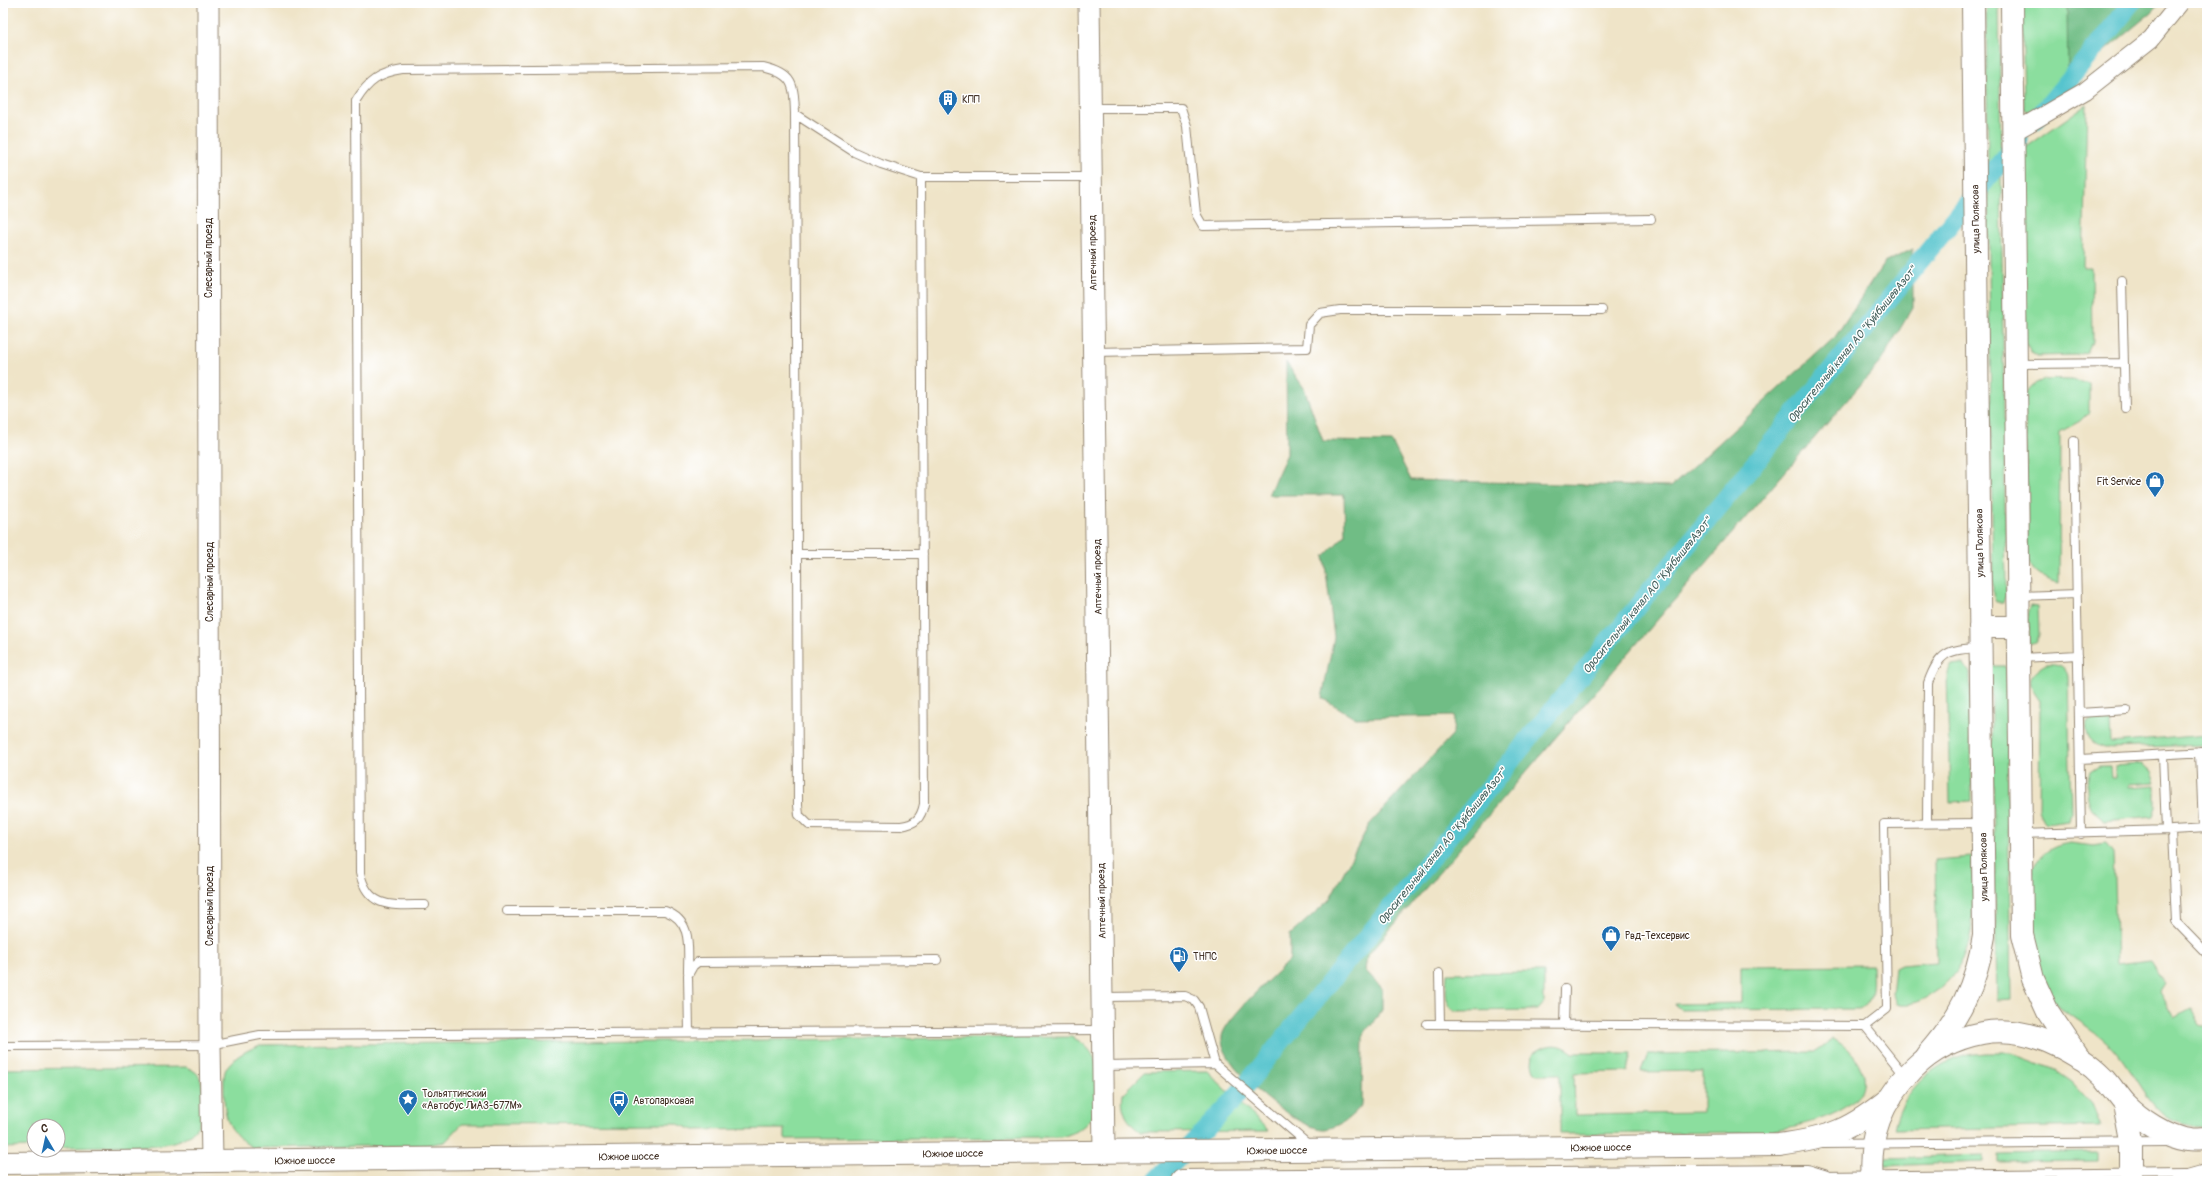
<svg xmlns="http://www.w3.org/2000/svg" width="2210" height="1184" font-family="Pangolin,sans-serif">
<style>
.green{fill:#8bde9e;stroke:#63845e}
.forest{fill:#70bd85;stroke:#567452}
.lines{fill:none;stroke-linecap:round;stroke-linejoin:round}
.canal{stroke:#57c4ce;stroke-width:19}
.service-casing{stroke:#958773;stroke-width:10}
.minor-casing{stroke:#958773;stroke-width:19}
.tertiary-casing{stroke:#958773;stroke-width:23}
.secondary-casing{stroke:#958773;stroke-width:24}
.primary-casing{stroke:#958773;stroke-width:24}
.service{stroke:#fff;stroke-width:8}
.minor{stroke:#fff;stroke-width:17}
.tertiary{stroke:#fff;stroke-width:21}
.secondary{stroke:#fff;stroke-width:22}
.primary{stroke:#fff;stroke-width:22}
.labels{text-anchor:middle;stroke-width:3;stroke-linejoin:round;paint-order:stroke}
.poi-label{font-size:10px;fill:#3b2a1e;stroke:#fff;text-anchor:start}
.street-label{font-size:10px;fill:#3b2a1e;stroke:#fff}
.water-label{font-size:11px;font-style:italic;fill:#45605c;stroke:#fff}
</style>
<rect width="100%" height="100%" fill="#fff"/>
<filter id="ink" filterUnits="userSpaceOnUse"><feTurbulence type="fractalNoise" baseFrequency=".025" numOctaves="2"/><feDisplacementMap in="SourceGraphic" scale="8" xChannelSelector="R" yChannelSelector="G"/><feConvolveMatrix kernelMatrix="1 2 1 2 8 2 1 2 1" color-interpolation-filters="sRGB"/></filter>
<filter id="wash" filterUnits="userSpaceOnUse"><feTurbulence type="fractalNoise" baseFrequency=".012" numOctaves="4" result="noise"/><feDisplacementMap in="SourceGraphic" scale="16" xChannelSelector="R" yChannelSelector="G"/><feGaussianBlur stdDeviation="0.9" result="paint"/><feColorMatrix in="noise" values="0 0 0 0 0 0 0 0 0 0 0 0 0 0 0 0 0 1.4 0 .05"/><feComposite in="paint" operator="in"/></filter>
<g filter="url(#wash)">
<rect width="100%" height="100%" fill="#efe4c8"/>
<!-- green -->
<path class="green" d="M 1986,3 L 1999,3 L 2006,595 L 2003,602 L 1996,602 L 1993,595 Z
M 2022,3 L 2067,3 L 2070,90 L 2032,116 L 2024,109 Z
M 2087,104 L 2083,267 L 2091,267 L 2092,342 L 2087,352 L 2078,355 L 2037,356 L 2032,353 L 2025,342 L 2021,151 Z
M 2073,380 L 2089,384 L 2089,412 L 2080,421 L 2060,432 L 2059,583 C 2045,579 2033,575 2028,559 L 2025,395 C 2033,375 2055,380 2073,380 Z
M 2030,605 L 2038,606 L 2039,635 L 2036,643 L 2030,645 L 2028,610 Z
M 1958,664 L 1964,664 L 1970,673 L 1972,801 L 1950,802 L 1947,673 L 1952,665 Z
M 2046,664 C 2057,663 2065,665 2068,676 L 2071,813 L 2069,821 L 2046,824 L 2043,820 L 2039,810 L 2040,701 C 2028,684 2025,676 2046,664 Z
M 1991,666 L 2006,666 L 2011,999 L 1997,1000 Z
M 2095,719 L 2110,719 L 2111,743 L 2207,735 L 2207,745 L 2105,748 C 2094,745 2084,737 2087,723 Z
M 2141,764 L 2152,771 L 2156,782 L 2129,784 L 2129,787 L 2156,785 L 2156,807 L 2153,816 L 2104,821 C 2088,812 2083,789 2090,772 L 2099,766 L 2110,766 L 2111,778 L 2115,778 L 2115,766 Z
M 2070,843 L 2094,846 L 2106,844 L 2113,853 L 2117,965 L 2150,961 L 2165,984 L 2160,992 L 2175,1018 L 2191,1009 L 2199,1024 L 2207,1027 L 2207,1126 C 2194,1126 2180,1125 2169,1119 C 2145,1104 2131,1065 2110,1045 C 2083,1019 2055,1013 2036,975 C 2031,966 2034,947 2033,936 C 2031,898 2018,851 2070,843 Z
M 1972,857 C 1974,909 1981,964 1929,996 C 1920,1001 1908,1007 1897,1003 L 1892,994 L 1895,968 L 1901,965 L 1937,962 L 1935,860 Z
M 1872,965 C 1872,979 1876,1002 1860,1009 L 1682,1010 L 1676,1007 L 1675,1004 L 1741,1003 L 1741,966 Z
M 1544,972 L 1544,1003 L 1538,1010 L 1456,1011 C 1442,1005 1447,986 1447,973 Z
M 1071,1037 C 1082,1041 1093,1051 1096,1063 C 1098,1075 1097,1109 1090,1119 C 1083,1129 1073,1133 1062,1137 L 785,1139 L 785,1129 L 694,1130 L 675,1123 L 462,1124 L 445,1142 L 426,1145 L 253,1148 C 229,1133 224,1119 224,1091 C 224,1084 223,1073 227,1067 C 235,1056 248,1050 260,1045 Z
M 1832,1038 C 1845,1046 1855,1054 1861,1069 C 1879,1114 1790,1128 1761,1132 L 1560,1134 L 1560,1074 L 1538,1074 L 1534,1071 L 1532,1064 L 1533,1054 C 1547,1043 1560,1042 1573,1053 L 1631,1053 L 1627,1072 L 1574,1073 L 1575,1115 L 1703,1113 L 1703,1071 L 1641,1072 L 1648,1054 L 1816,1052 L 1826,1045 Z
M 1986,1053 L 2011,1053 L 2053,1069 L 2072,1082 L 2092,1104 L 2101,1126 L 1894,1130 C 1900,1096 1928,1066 1961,1057 C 1969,1054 1978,1054 1986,1053 Z
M 186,1067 C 204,1074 201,1082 203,1099 C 207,1149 154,1146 119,1146 C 99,1146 78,1147 58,1147 L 58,1126 L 34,1126 L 34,1147 L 3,1148 L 3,1069 Z
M 1207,1071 L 1269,1131 L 1141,1132 C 1128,1124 1120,1110 1123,1094 L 1145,1072 Z
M 2098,1152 L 2098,1161 L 1998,1162 L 1998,1154 Z
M 1983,1155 L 1983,1162 L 1884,1166 L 1884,1158 Z"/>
<!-- forest -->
<path class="forest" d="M 2067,3 L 2160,3 L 2152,12 L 2068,81 Z
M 1913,249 L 1913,307 L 1881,361 L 1367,956 L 1365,970 L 1382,988 L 1382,1010 L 1363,1035 L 1362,1105 C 1352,1116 1341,1127 1325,1129 C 1298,1131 1211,1060 1223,1033 C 1231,1013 1274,976 1290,959 L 1290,935 L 1329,900 L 1369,825 L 1453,734 L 1454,716 L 1356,718 L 1322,698 L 1334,637 L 1324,556 L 1345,535 L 1344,495 L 1268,495 L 1287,454 L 1286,362 L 1304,388 L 1323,441 L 1392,442 L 1411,480 L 1671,487 L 1835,337 L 1884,263 Z"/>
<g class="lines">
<!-- canal -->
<path class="canal" d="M 2036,120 L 2132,3
M 1156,1181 L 1231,1103 L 2019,140"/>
</g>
</g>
<g filter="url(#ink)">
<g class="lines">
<defs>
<path id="service" d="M 1091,108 L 1181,108 L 1187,126 L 1196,214 L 1203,226 L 1651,219
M 921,177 L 924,804 C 921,819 915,824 901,826 L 809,825 L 799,815 L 798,805 L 797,554 L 923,554
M 2122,281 L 2125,408
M 1094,352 L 1307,348 L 1309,325 L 1320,313 L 1340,310 L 1602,310
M 2017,364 L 2124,363
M 2074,441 L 2081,834
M 797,554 L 795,114 L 854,152 L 881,164 L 921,177 L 1091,177
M 2020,596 L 2077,594
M 2020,658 L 2078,655
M 2079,713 L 2127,710
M 2200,752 L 2203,828
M 2163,755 L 2166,830
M 2080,759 L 2207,752
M 1927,823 L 1928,683 C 1939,652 1948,649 1981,648
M 2172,830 L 2207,828
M 2021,834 L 2172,830 L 2176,922 L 2207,954
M 425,905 C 394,905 368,910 360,873 L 356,101 C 369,80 379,74 403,70 L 763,67 C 794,74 794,85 795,114
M 507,911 L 665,911 C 693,921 688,947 688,972
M 1439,973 L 1440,1024
M 1103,997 L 1185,996 L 1194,1000 L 1199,1007 L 1215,1064 L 1309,1145
M 1427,1024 L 1865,1026 L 1905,1076
M 1564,1025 L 1565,989
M 1865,1026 L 1887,1009 L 1884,824 L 1981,823
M 689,1032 L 688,975 L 693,966 L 698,962 L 937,960
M 3,1046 L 210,1045 L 260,1035 L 1103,1030
M 1104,1066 L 1215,1064
M 1823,1144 L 2168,1141
M 1822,1176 L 2186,1172"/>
<path id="minor" d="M 2014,132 L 2085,91 L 2151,39 L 2180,3"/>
<path id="tertiary" d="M 208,3 L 210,1045 L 212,1160
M 1089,3 L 1104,1152"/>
<path id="secondary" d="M 2012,3 L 2022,935 L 2033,979 L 2048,1012 L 2079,1058
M 1980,627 L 2019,627
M 1926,1056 C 1960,1018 1976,986 1984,936 L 1973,3"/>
<path id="primary" d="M 2124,1103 L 2131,1141 L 2131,1181
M 3,1163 L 1779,1145 C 1830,1138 1851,1130 1891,1097
M 1182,1181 L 1807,1176 L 1823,1181
M 1872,1181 C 1868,1135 1881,1102 1913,1069 C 1932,1050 1956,1038 1982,1033 C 2025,1025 2075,1048 2105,1079 C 2112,1087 2117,1095 2124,1103 C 2140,1119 2166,1137 2189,1140 C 2195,1141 2201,1140 2207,1140
M 2182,1181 L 2207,1174"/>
</defs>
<!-- service casing -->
<use href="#service" class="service-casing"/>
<!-- minor casing -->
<use href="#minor" class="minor-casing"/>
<!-- tertiary casing -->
<use href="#tertiary" class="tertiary-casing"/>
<!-- secondary casing -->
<use href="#secondary" class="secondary-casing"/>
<!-- primary casing -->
<use href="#primary" class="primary-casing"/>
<!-- service -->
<use href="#service" class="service"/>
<!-- minor -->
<use href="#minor" class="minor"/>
<!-- tertiary -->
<use href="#tertiary" class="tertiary"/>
<!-- secondary -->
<use href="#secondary" class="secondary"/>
<!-- primary -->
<use href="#primary" class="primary"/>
</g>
</g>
<!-- icons -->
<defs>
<symbol id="building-pin" viewBox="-11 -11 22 30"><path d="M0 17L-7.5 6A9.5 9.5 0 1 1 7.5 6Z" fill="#1f6fb2" stroke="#fff"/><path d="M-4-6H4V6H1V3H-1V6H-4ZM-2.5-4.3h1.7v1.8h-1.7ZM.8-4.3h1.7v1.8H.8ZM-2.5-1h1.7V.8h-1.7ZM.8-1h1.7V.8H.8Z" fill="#fff"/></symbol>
<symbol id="shop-pin" viewBox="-11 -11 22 30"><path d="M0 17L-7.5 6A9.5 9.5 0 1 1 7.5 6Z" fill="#1f6fb2" stroke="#fff"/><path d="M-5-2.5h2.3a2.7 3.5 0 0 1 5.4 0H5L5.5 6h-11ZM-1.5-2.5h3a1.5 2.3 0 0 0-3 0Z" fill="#fff"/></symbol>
<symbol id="fuel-pin" viewBox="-11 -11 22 30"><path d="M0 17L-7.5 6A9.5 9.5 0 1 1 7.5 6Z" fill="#1f6fb2" stroke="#fff"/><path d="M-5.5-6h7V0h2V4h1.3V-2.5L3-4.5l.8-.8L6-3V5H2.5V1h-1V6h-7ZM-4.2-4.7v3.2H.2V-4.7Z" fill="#fff"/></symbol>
<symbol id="sight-pin" viewBox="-11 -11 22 30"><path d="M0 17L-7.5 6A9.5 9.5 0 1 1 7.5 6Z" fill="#1f6fb2" stroke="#fff"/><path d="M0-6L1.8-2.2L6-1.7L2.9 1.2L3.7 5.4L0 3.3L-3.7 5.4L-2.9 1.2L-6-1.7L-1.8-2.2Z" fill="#fff"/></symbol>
<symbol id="bus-pin" viewBox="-11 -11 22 30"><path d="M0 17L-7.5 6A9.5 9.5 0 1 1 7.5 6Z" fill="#1f6fb2" stroke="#fff"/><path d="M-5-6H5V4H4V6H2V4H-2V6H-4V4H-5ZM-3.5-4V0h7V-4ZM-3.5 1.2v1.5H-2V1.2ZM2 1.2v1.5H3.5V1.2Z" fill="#fff"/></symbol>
</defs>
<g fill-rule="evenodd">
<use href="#building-pin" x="937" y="88" width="22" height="30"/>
<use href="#shop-pin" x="2144" y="470" width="22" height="30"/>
<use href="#shop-pin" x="1600" y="924" width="22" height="30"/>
<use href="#fuel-pin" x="1168" y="945" width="22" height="30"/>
<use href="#sight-pin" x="397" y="1088" width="22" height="30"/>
<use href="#bus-pin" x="608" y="1089" width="22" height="30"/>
</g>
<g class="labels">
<!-- poi labels -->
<g class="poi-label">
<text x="962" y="103">КПП</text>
<text x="2141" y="485" text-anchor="end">Fit Service</text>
<text x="1625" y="939">Рвд-Техсервис</text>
<text x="1193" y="960">ТНПС</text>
<text x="422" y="1097">Тольяттинский<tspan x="422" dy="12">«Автобус ЛиАЗ-677М»</tspan></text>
<text x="633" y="1104">Автопарковая</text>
</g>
<!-- street labels -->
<g class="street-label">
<text transform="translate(1975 219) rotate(-91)" y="4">улица Полякова</text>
<text transform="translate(1092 253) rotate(-91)" y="4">Аптечный проезд</text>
<text transform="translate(208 258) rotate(-90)" y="4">Слесарный проезд</text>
<text transform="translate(1979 543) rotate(-91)" y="4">улица Полякова</text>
<text transform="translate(1097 577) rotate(-91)" y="4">Аптечный проезд</text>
<text transform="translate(209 582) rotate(-90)" y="4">Слесарный проезд</text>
<text transform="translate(1983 867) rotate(-91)" y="4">улица Полякова</text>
<text transform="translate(1101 901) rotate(-91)" y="4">Аптечный проезд</text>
<text transform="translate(209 906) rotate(-90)" y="4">Слесарный проезд</text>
<text transform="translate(1601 1147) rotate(-1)" y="4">Южное шоссе</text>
<text transform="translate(1277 1150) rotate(-1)" y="4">Южное шоссе</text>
<text transform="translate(953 1153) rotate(-1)" y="4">Южное шоссе</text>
<text transform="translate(629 1156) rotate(-1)" y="4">Южное шоссе</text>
<text transform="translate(305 1160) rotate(-1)" y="4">Южное шоссе</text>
</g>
<!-- water labels -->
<g class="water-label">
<text transform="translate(1852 344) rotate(-51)" y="4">Оросительный канал АО "КуйбышевАзот"</text>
<text transform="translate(1647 595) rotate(-51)" y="4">Оросительный канал АО "КуйбышевАзот"</text>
<text transform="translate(1442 846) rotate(-51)" y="4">Оросительный канал АО "КуйбышевАзот"</text>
</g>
</g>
<!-- margin -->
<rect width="2210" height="1184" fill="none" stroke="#fff" stroke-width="16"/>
<!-- north arrow -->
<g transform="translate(46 1138) rotate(351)"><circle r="19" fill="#ffffff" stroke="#b1aaa5"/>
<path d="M0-3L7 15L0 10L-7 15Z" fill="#1f6fb2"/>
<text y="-6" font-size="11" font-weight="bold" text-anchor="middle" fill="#3b2a1e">С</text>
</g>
</svg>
